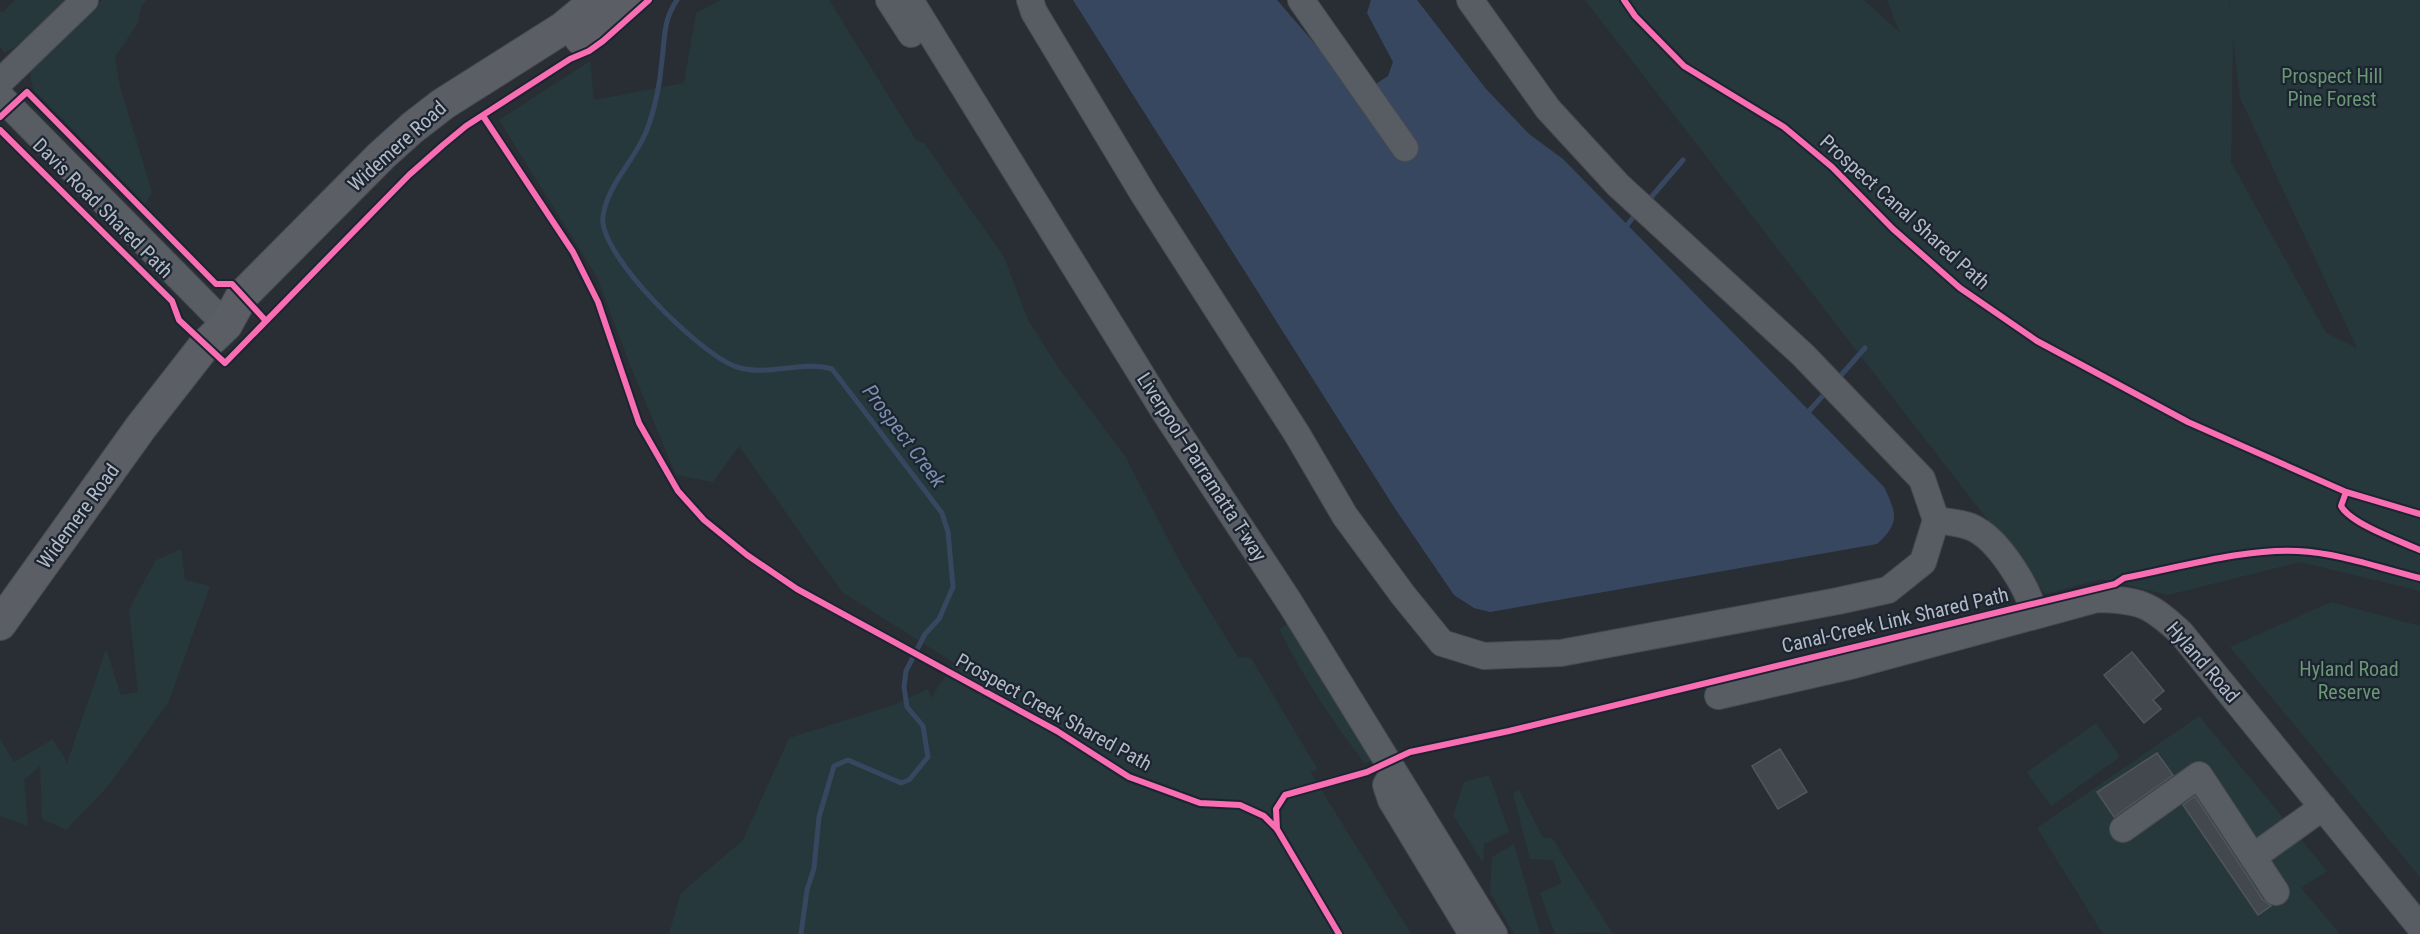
<svg xmlns="http://www.w3.org/2000/svg" width="2420" height="934" font-family="'Roboto Condensed',sans-serif">
<style>
.green{fill:#26383b;fill-rule:evenodd}
.water{fill:#384760}
.lines{fill:none;stroke-linecap:round;stroke-linejoin:round}
.stream{stroke:#384760;stroke-width:5}
.building{fill:#43474e;stroke:#51555d;stroke-width:1.5}
.minor-casing{stroke:#474a50;stroke-width:28}
.major-casing{stroke:#464a52;stroke-width:34}
.minor{stroke:#585c63;stroke-width:26}
.major{stroke:#5b5f65;stroke-width:32}
.cycleway-casing{stroke:#1c2430;stroke-width:10}
.cycleway{stroke:#f96db3;stroke-width:6}
.labels{text-anchor:middle;stroke-width:4.5;stroke-linejoin:round;paint-order:stroke}
.park-label{font-size:20px;fill:#6a9775;stroke:#1c2430}
.street-label{font-size:20px;fill:#b2bac7;stroke:#1c2430}
.water-label{font-size:21px;font-style:italic;fill:#7b8fae;stroke:#1c2430}
</style>
<rect width="100%" height="100%" fill="#292e35"/>
<!-- green -->
<path class="green" d="M 15,0 L 70,0 C 49,20 30,39 4,53 L 0,46 L 0,11 L 2,13 Z
M 102,0 L 147,0 L 141,6 L 138,23 L 115,57 L 120,87 L 152,192 L 145,204 L 33,89 L 30,73 L 35,63 Z
M 721,0 L 829,0 L 916,140 L 924,143 L 1004,257 L 1028,320 L 1060,370 L 1125,456 L 1182,566 L 1238,657 L 1251,658 L 1318,770 L 1310,772 L 1411,934 L 669,934 L 681,893 L 743,840 L 789,738 L 894,705 L 928,689 L 931,698 L 954,663 L 842,592 L 739,446 L 713,482 L 676,475 L 630,365 L 597,277 L 499,120 L 590,61 L 594,100 L 684,83 L 696,13 Z
M 1585,0 L 1864,0 L 1900,33 L 1887,0 L 2229,0 L 2230,7 L 2230,0 L 2420,0 L 2420,591 L 2300,562 L 2168,595 L 2102,579 L 2045,594 ZM 2233,39 L 2240,98 L 2357,348 L 2326,333 L 2231,162 Z
M 181,549 L 185,580 L 210,586 L 169,701 L 108,786 L 66,830 L 42,819 L 40,766 L 24,780 L 28,826 L 0,816 L 0,739 L 14,762 L 53,739 L 67,763 L 106,649 L 121,695 L 138,692 L 129,609 L 156,560 Z
M 2331,602 L 2420,626 L 2420,877 L 2230,647 Z
M 1289,623 L 1373,759 L 1365,764 C 1333,722 1303,677 1279,629 Z
M 2199,716 L 2327,871 L 2301,888 L 2340,934 L 2103,934 L 2037,828 Z
M 2096,723 L 2120,757 L 2051,806 L 2027,772 Z
M 1489,775 L 1509,832 L 1484,844 L 1483,863 L 1453,815 L 1464,782 Z
M 1519,790 L 1543,838 L 1552,838 L 1613,934 L 1593,932 L 1555,934 L 1540,893 L 1562,883 L 1553,860 L 1530,859 L 1513,793 Z
M 1514,844 L 1540,934 L 1514,934 L 1490,893 L 1492,857 Z"/>
<!-- water -->
<path class="water" d="M 1073,0 L 1277,0 L 1359,95 L 1388,76 L 1393,62 L 1367,13 L 1371,0 L 1417,0 L 1486,89 L 1529,134 L 1563,159 L 1884,487 C 1896,512 1901,523 1877,544 L 1490,612 L 1474,608 L 1454,595 L 1394,507 Z"/>
<g class="lines">
<!-- stream -->
<path class="stream" d="M 677,0 C 663,20 665,38 662,60 C 660,83 656,105 648,127 C 637,159 608,182 603,216 C 597,254 702,356 737,367 C 768,377 801,360 832,369 L 942,513 L 948,532 L 953,587 L 939,619 L 925,634 L 906,671 L 904,687 L 907,707 L 923,726 L 928,757 L 909,780 L 901,783 L 848,760 L 834,766 L 819,817 L 814,868 L 807,890 L 801,934
M 1647,202 L 1683,160
M 1627,225 L 1637,213
M 1836,381 L 1865,348
M 1809,411 L 1828,390"/>
</g>
<!-- building -->
<path class="building" d="M 2132,652 L 2164,691 L 2153,700 L 2161,709 L 2144,723 L 2104,675 Z
M 1780,749 L 1807,792 L 1778,809 L 1752,766 Z
M 2157,753 L 2173,775 L 2114,817 L 2097,792 Z
M 2195,796 L 2263,900 L 2271,906 L 2258,915 L 2183,805 Z"/>
<g class="lines">
<defs>
<path id="minor" d="M 889,0 L 911,34
M 910,0 L 1162,408 L 1290,603 L 1494,934
M 1030,0 L 1034,12 L 1144,195 L 1297,434 L 1345,516 L 1403,595 L 1442,643 L 1484,656 L 1561,653 L 1838,601 L 1888,590 L 1923,562 L 1936,520 L 1922,479 L 1803,355 L 1618,185 L 1548,109 L 1470,0
M 1301,0 L 1405,148
M 0,82 L 85,0
M 0,96 L 226,325
M 1936,520 C 1949,522 1966,523 1977,530 C 2000,543 2030,590 2034,615
M 1718,696 L 1854,665 L 2097,599 C 2140,600 2150,604 2181,633 L 2420,927
M 1389,780 L 1386,785 L 1391,800 L 1472,934
M 2123,829 L 2199,775 L 2276,892
M 2253,857 L 2323,807"/>
<path id="major" d="M 581,39 L 628,0
M 0,624 L 141,427 L 205,345 L 226,325 L 242,296 L 381,156 L 412,128 L 443,104 L 563,28 L 597,0"/>
</defs>
<!-- minor casing -->
<use href="#minor" class="minor-casing"/>
<!-- major casing -->
<use href="#major" class="major-casing"/>
<!-- minor -->
<use href="#minor" class="minor"/>
<!-- major -->
<use href="#major" class="major"/>
<defs>
<path id="cycleway" d="M 1624,0 L 1635,16 L 1684,66 L 1784,127 L 1832,167 L 1893,229 L 1960,288 L 2037,341 L 2188,422 L 2346,492 L 2420,514
M 483,116 L 573,252 L 598,302 L 639,423 L 678,491 L 704,520 L 747,555 L 797,589 L 1057,731 L 1129,777 L 1200,803 L 1240,805 L 1264,816 L 1277,829 L 1339,934
M 0,117 L 27,92 L 216,284 L 232,284 L 266,321
M 0,130 L 172,301 L 179,320 L 225,363 L 409,175 L 443,145 L 466,126 L 570,59 L 589,51 L 603,41 L 649,0
M 2346,492 L 2341,506 C 2351,524 2400,541 2420,550
M 1277,829 L 1276,809 L 1285,795 L 1367,772 L 1410,752 L 1509,731 L 2032,604 L 2115,584 L 2124,578 C 2177,568 2245,548 2298,551 C 2339,553 2380,568 2420,578"/>
</defs>
<!-- cycleway casing -->
<use href="#cycleway" class="cycleway-casing"/>
<!-- cycleway -->
<use href="#cycleway" class="cycleway"/>
</g>
<g class="labels">
<!-- park labels -->
<g class="park-label">
<text x="2332" y="83">Prospect Hill<tspan x="2332" dy="23">Pine Forest</tspan></text>
<text x="2349" y="676">Hyland Road<tspan x="2349" dy="23">Reserve</tspan></text>
</g>
<!-- street labels -->
<g class="street-label">
<text transform="translate(397 146) rotate(-42)" y="7">Widemere Road</text>
<text transform="translate(103 208) rotate(45)" y="7">Davis Road Shared Path</text>
<text transform="translate(1905 212) rotate(42)" y="7">Prospect Canal Shared Path</text>
<text transform="translate(1202 467) rotate(57)" y="7">Liverpool–Parramatta T-way</text>
<text transform="translate(78 516) rotate(-54)" y="7">Widemere Road</text>
<text transform="translate(1895 620) rotate(-13)" y="7">Canal-Creek Link Shared Path</text>
<text transform="translate(2203 662) rotate(49)" y="7">Hyland Road</text>
<text transform="translate(1054 712) rotate(29)" y="7">Prospect Creek Shared Path</text>
</g>
<!-- water labels -->
<g class="water-label">
<text transform="translate(904 436) rotate(53)" y="7">Prospect Creek</text>
</g>
</g>
</svg>
